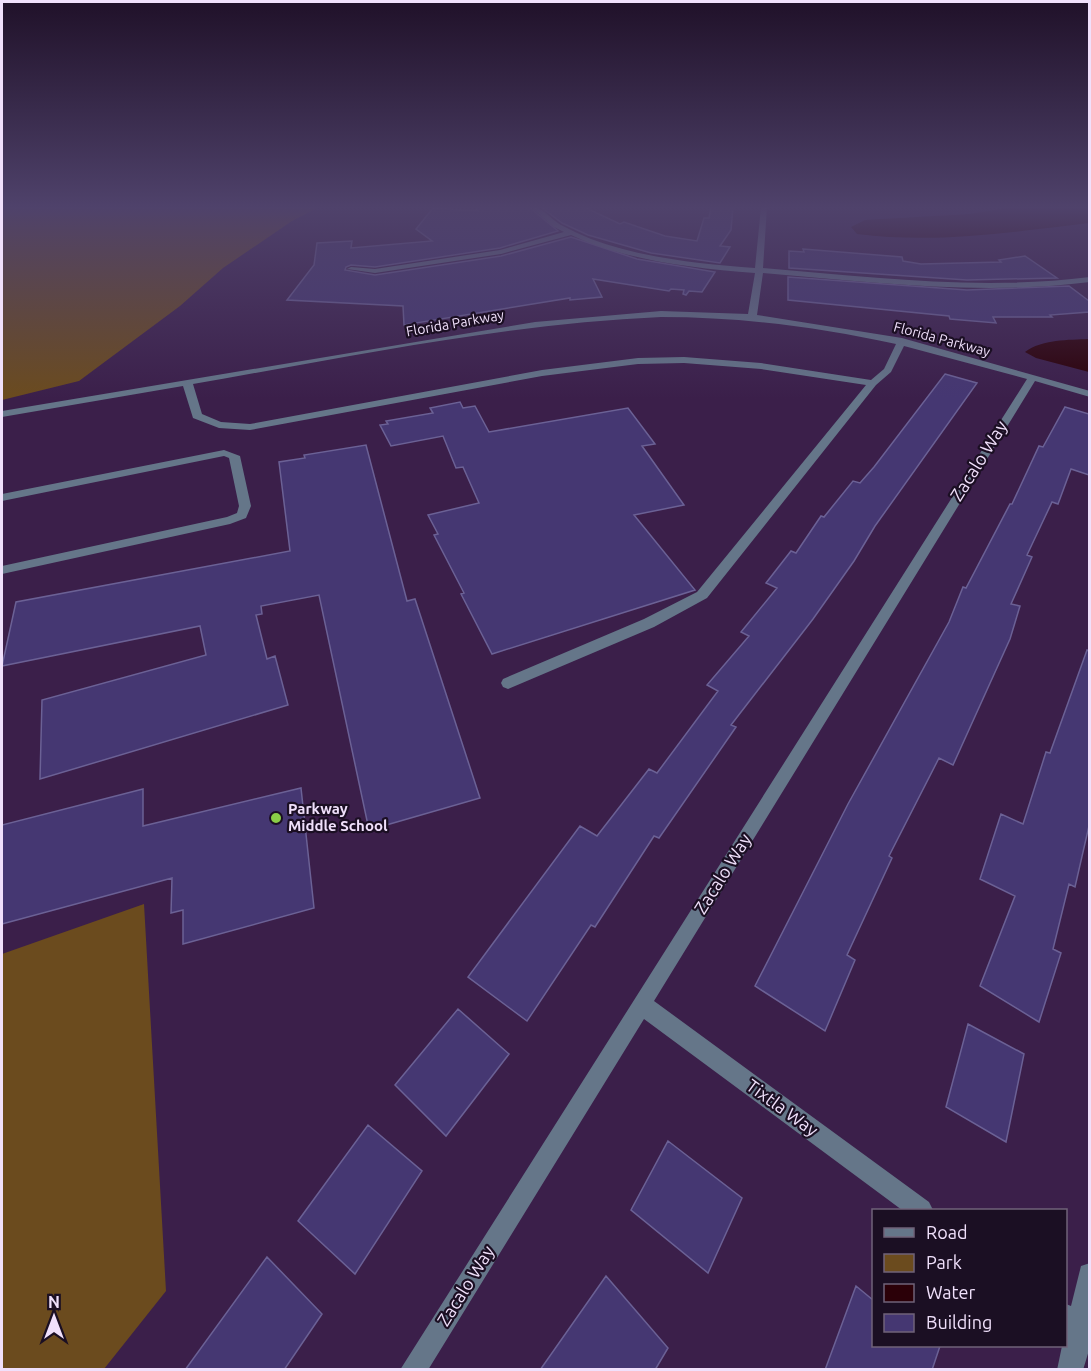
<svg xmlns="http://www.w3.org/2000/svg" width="1091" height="1371" font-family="Ubuntu,sans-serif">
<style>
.green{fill:#6b4b1e}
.water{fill:#2b0008}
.building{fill:#453772;stroke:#6b6195;stroke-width:1.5}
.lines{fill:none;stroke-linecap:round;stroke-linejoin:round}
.minor{fill:#657689;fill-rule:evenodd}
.poi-dot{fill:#8ace47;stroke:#1b0f23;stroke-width:2}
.labels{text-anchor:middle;stroke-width:4.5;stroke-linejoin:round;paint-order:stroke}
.far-street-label{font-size:14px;fill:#f0e0fb;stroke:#1b0f23}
.poi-label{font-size:15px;font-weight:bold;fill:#f0e0fb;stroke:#1b0f23;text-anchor:start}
.near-street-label{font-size:18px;fill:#f0e0fb;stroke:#1b0f23}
</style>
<rect width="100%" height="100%" fill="#3b1f4a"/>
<!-- green -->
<path class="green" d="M 2,207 L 319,207 L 292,221 L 223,268 L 180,306 L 79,381 L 2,400 Z
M 144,904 L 166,1291 L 104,1369 L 2,1369 L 2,954 Z"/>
<!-- water -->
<path class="water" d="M 1013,207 L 1089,207 L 1089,223 C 1011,232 937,244 857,234 L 851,227 L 865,220 L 970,214 Z
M 1089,339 L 1089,372 L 1036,358 L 1025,352 C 1042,339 1069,340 1089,339 Z"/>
<!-- building -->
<path class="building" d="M 475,207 L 529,207 L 558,231 L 500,248 L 375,267 L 351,265 L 346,267 L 345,270 L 375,275 L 501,256 L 571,237 L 637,259 L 715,272 L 702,292 L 689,291 L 686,295 L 683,294 L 684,290 L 671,289 L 669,291 L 593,279 L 602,297 L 570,300 L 570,298 L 404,325 L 403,306 L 287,300 L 314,265 L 317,243 L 352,241 L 351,248 L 432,241 L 416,229 L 433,208 L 478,211 Z
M 541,207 L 584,207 L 620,224 L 624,222 L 665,236 L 697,241 L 704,218 L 709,218 L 711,207 L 733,207 L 731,230 L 720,246 L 730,247 L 720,263 L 651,253 L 588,235 L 562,223 Z
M 803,249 L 902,257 L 903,261 L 921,264 L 1001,262 L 999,260 L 1025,256 L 1057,278 L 967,280 L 789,268 L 789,251 L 804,252 Z
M 788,277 L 967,290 L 1069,286 L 1089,301 L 1089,312 L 1050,315 L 1052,317 L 993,317 L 996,323 L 950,319 L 949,316 L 788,300 Z
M 945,374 L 977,383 L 875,526 L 854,561 L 813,619 L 731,725 L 736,727 L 659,838 L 654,836 L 595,927 L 591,925 L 527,1021 L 468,977 L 580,826 L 597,836 L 649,769 L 657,773 L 718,691 L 707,685 L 749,636 L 741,632 L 777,588 L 766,583 L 791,551 L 796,553 L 821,516 L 824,517 L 853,481 L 860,483 L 874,467 Z
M 460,402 L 463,408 L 475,406 L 489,432 L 628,408 L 655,444 L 642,446 L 684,505 L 634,515 L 695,590 L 492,654 L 461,594 L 464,593 L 434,535 L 438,534 L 428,515 L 479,503 L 463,467 L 456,468 L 443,436 L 391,446 L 380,425 L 388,424 L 386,421 L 433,413 L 430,408 Z
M 1065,407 L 1089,414 L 1089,475 L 1071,469 L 1058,504 L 1052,502 L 1027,555 L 1032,557 L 1011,604 L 1020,606 L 1010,639 L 953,765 L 939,758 L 889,856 L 892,858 L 847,955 L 855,960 L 825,1031 L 755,986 L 848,804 L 949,622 L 963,587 L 966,588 L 1010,504 L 1012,504 L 1039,446 L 1043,447 Z
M 366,445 L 407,601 L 415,599 L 480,798 L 369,830 L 319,595 L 261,606 L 262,614 L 256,615 L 267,659 L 275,656 L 288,705 L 40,779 L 42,700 L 206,655 L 200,626 L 2,666 L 16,602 L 290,551 L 279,462 L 305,458 L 304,455 Z
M 1087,650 L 1089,651 L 1089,826 L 1075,887 L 1069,884 L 1053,949 L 1061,953 L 1039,1022 L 980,986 L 1015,896 L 980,879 L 1001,814 L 1023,824 L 1046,752 L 1050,753 Z
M 301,788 L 314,908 L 183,944 L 183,910 L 171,913 L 172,878 L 2,924 L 2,825 L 143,789 L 143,826 Z
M 458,1009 L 509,1054 L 446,1136 L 395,1085 Z
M 968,1024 L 1024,1054 L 1006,1142 L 946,1107 Z
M 368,1125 L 422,1171 L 355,1274 L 298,1221 Z
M 668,1141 L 742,1198 L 708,1273 L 631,1210 Z
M 267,1257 L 322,1314 L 284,1370 L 185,1370 Z
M 606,1276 L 668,1348 L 655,1370 L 540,1370 Z
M 856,1286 L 873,1300 L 873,1346 L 940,1346 L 932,1370 L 825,1370 Z"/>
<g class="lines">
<!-- minor -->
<path class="minor" d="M 531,207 C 544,207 550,219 561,225 C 571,230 581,235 591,239 C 642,258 701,264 755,268 L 761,207 L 767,207 L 763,268 C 872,277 981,291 1090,277 L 1090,282 C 980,296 872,282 763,273 L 757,315 L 902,338 L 1090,391 L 1090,397 L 1035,381 L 654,1001 L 929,1202 L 933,1210 L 902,1210 L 644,1019 L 428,1370 L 400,1370 L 1027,379 L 904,346 L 891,372 L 876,385 L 707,598 L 654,627 L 508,689 L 503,687 L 501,683 L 503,679 L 644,619 L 697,592 L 866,385 L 761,369 L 684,363 L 638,364 L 542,376 L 250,430 L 219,428 L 193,418 L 183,386 L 2,417 L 2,411 L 535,322 L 661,311 L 748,314 L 755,273 C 693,268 627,261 571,235 L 501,254 L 375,273 L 347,269 L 351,267 L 375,269 L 500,250 L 564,232 L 554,227 ZM 661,317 C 741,317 818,327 896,344 L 884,369 L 871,380 L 761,363 L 684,357 L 638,358 L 542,370 L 250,424 L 221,422 L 202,414 L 193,384 C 348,357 504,324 661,317 Z
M 224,450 L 240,456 L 251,506 L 246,518 L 230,524 L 2,574 L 2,566 L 227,517 L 237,513 L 239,506 L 229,458 L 224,456 L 2,501 L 2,494 Z
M 1090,1263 L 1090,1347 L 1083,1370 L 1057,1370 L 1062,1346 L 1066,1346 L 1066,1304 L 1071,1306 L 1081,1266 Z"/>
</g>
<!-- sky -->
<linearGradient id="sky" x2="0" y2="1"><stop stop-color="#201129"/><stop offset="0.52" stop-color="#4f426b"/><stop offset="1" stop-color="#4f426b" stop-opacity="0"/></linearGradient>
<rect width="1091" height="399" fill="url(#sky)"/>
<!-- markers -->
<circle class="poi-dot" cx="276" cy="818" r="6"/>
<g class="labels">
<!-- far-street labels -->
<g class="far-street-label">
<text transform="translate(455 323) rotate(-10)" y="5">Florida Parkway</text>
<text transform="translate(942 339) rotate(15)" y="5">Florida Parkway</text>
</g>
<!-- poi labels -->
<g class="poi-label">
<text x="288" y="814">Parkway<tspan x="288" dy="17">Middle School</tspan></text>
</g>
<!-- near-street labels -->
<g class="near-street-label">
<text transform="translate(979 461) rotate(-58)" y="6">Zacalo Way</text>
<text transform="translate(723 874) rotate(-58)" y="6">Zacalo Way</text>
<text transform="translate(782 1108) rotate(36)" y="6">Tixtla Way</text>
<text transform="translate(466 1286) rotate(-58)" y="6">Zacalo Way</text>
</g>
</g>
<!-- border -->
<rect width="1091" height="1371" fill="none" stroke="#f0e0fb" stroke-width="6"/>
<!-- legend -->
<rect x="872" y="1209" width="195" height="138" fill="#1b0f23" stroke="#706379" stroke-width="1.5"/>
<rect x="884" y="1228" width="30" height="9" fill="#657689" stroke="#706379" stroke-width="1.5"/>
<text x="926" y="1239" font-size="18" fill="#f0e0fb">Road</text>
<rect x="884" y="1254" width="30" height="18" fill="#6b4b1e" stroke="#706379" stroke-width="1.5"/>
<text x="926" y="1269" font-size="18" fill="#f0e0fb">Park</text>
<rect x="884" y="1284" width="30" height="18" fill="#2b0008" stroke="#706379" stroke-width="1.5"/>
<text x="926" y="1299" font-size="18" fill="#f0e0fb">Water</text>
<rect x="884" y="1314" width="30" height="18" fill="#453772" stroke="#706379" stroke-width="1.5"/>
<text x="926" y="1329" font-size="18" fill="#f0e0fb">Building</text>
<!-- north arrow -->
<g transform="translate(54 1317)" stroke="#1b0f23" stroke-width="4.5" paint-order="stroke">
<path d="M0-4.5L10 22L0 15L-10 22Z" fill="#f0e0fb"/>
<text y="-9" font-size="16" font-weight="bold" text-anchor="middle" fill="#f0e0fb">N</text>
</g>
</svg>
